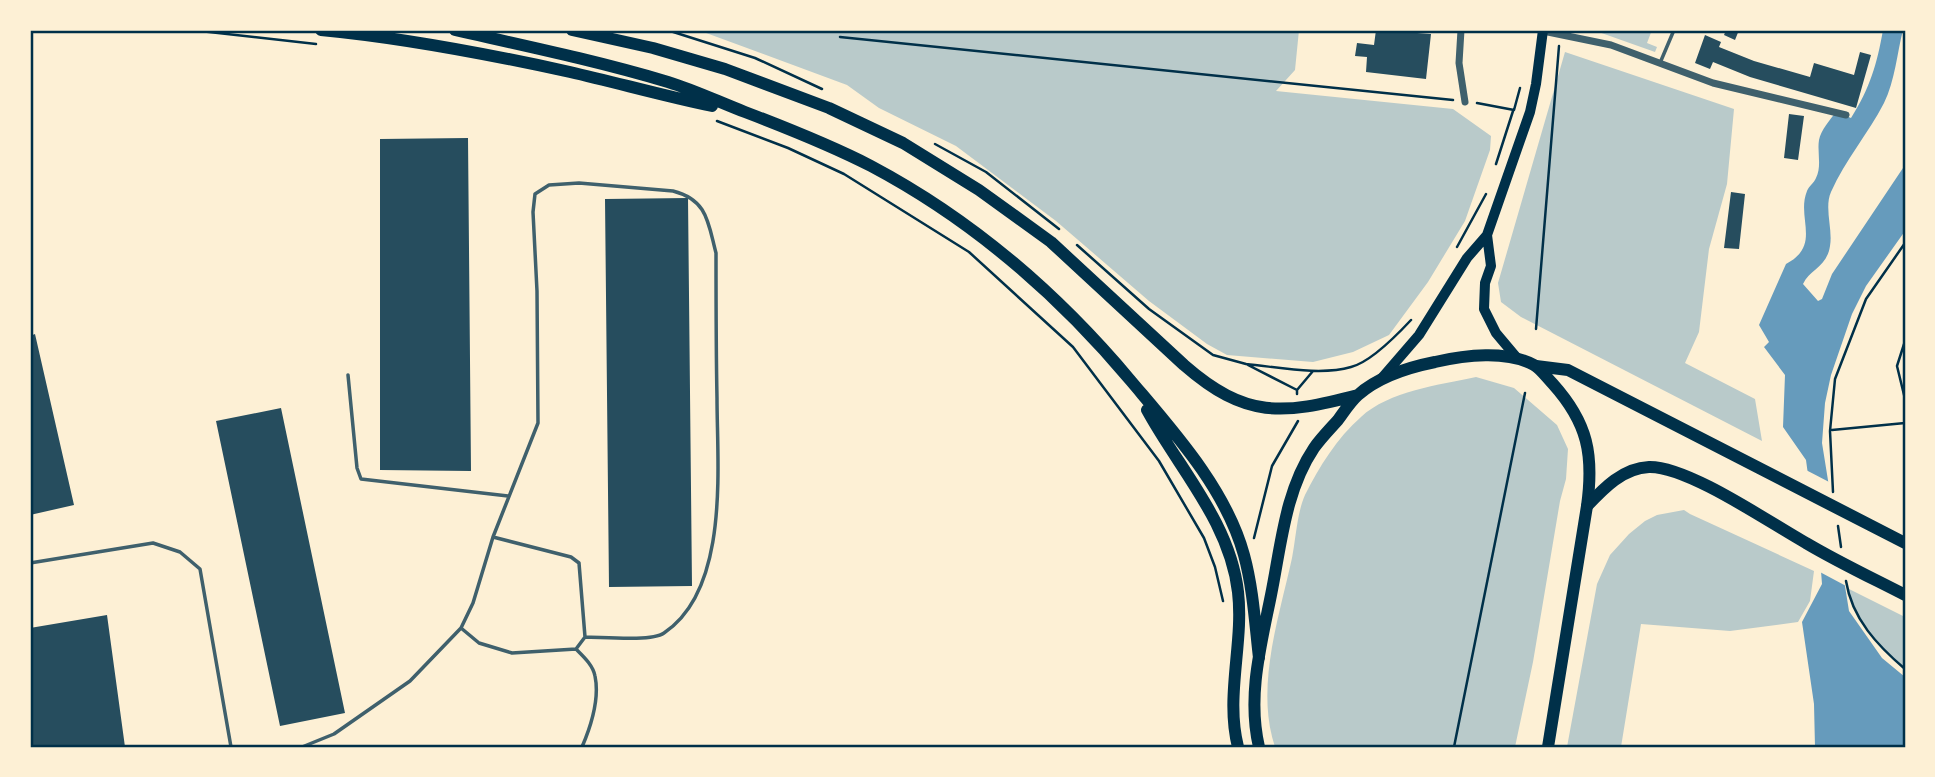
<svg xmlns="http://www.w3.org/2000/svg" width="1935" height="777" font-family="Ubuntu,sans-serif">
<style>
.green{fill:#b9caca}
.water{fill:#669bbc}
.pier{fill:#fdf0d5}
.building{fill:#264d5e}
.lines{fill:none;stroke-linecap:round;stroke-linejoin:round}
.path{stroke:#003049;stroke-width:2.5}
.service{stroke:#3f606c;stroke-width:3.5}
.minor{stroke:#3f606c;stroke-width:7}
.primary{stroke:#003049;stroke-width:10}
.trunk{stroke:#003049;stroke-width:12}
.motorway{stroke:#003049;stroke-width:12}
.neatline{fill:none;stroke:#003049;stroke-width:2.5}
</style>
<rect width="100%" height="100%" fill="#fdf0d5"/>
<!-- green -->
<path class="green" d="M 698,30 L 1299,30 L 1295,70 L 1276,91 L 1453,109 L 1491,136 L 1490,150 L 1465,221 L 1428,282 L 1389,335 L 1353,352 L 1313,362 L 1227,355 L 1207,344 L 1149,301 L 1056,221 L 956,146 L 879,108 L 847,85 Z
M 1593,30 L 1652,30 L 1647,43 L 1657,47 L 1655,52 Z
M 1565,52 L 1734,109 L 1727,184 L 1709,249 L 1699,332 L 1685,363 L 1755,399 L 1762,441 L 1521,317 L 1501,302 L 1498,283 Z
M 1476,377 L 1514,388 L 1557,425 L 1568,449 L 1566,479 L 1560,501 L 1533,662 L 1515,747 L 1275,747 C 1255,687 1279,618 1292,558 C 1296,538 1297,513 1305,495 C 1319,467 1337,438 1361,417 C 1389,391 1439,385 1476,377 Z
M 1684,510 L 1690,514 L 1814,571 L 1810,601 L 1798,622 L 1730,631 L 1641,624 L 1621,747 L 1567,747 L 1597,584 L 1610,555 L 1629,534 L 1645,521 L 1657,515 Z
M 1847,588 L 1905,617 L 1905,669 C 1876,644 1860,625 1847,588 Z"/>
<!-- water -->
<path class="water" d="M 1883,30 L 1903,30 C 1897,53 1895,81 1884,103 C 1868,134 1845,160 1831,192 C 1824,208 1833,229 1830,246 C 1827,267 1810,269 1803,284 L 1818,301 L 1822,299 L 1832,274 L 1905,165 L 1905,231 L 1866,286 L 1852,314 L 1831,375 L 1825,403 L 1822,443 L 1849,611 L 1882,658 L 1905,677 L 1905,747 L 1815,747 L 1814,704 L 1802,622 L 1822,584 L 1821,571 L 1806,460 L 1783,427 L 1785,375 L 1764,347 L 1769,342 L 1759,325 L 1786,264 C 1822,245 1796,218 1807,191 C 1809,186 1814,183 1816,178 C 1822,166 1817,152 1819,140 C 1821,130 1830,120 1836,112 L 1851,118 C 1870,88 1877,64 1883,30 Z"/>
<!-- pier -->
<path class="pier" d="M 1804,469 L 1833,484 L 1848,587 L 1818,571 Z"/>
<!-- building -->
<path class="building" d="M 1376,30 L 1431,34 L 1426,79 L 1366,72 L 1367,57 L 1355,56 L 1357,43 L 1374,45 Z
M 1726,30 L 1739,30 L 1735,40 L 1724,35 Z
M 1705,35 L 1721,42 L 1719,47 L 1754,61 L 1810,77 L 1814,63 L 1854,75 L 1860,52 L 1871,55 L 1856,108 L 1750,77 L 1713,62 L 1710,69 L 1695,63 Z
M 1789,114 L 1804,116 L 1798,160 L 1784,158 Z
M 468,138 L 471,471 L 380,470 L 380,139 Z
M 1731,192 L 1745,194 L 1739,249 L 1724,248 Z
M 688,198 L 692,586 L 609,587 L 605,199 Z
M 35,334 L 74,505 L 30,515 L 30,336 Z
M 281,408 L 345,713 L 280,726 L 216,421 Z
M 107,615 L 125,747 L 30,747 L 30,628 Z"/>
<g class="lines">
<!-- path -->
<path class="path" d="M 667,30 L 755,58 L 822,89
M 30,31 L 200,31 L 316,44
M 840,37 L 1453,100
M 1477,103 L 1514,110 L 1520,88
M 717,121 L 788,148 L 844,174 L 969,252 L 1073,347 L 1159,461 L 1204,538 L 1215,567
M 935,144 L 986,172 L 1059,229
M 1496,164 L 1513,111
M 1077,245 L 1149,309 L 1213,355 L 1246,364 L 1297,390 L 1297,394
M 1457,247 L 1486,194
M 1536,329 L 1559,46
M 1905,341 L 1897,366 L 1905,399
M 1246,364 C 1278,367 1320,376 1351,367 C 1371,362 1397,335 1411,320
M 1297,390 L 1313,371
M 1832,430 L 1905,423
M 1833,492 L 1830,431 L 1835,379 L 1866,299 L 1905,243
M 1838,526 L 1841,547
M 1254,538 L 1272,466 L 1298,421
M 1215,567 L 1223,601
M 1846,581 C 1852,619 1878,646 1905,669
M 1454,747 L 1525,393"/>
<!-- service -->
<path class="service" d="M 1660,63 L 1674,30
M 348,375 L 357,468 L 361,479 L 508,496
M 30,563 L 153,543 L 180,552 L 200,569 L 231,747
M 461,628 L 479,643 L 512,653 L 576,649 L 585,637 L 579,563 L 571,557 L 493,537
M 576,649 C 583,656 593,665 595,676 C 600,700 591,726 582,747
M 302,747 L 334,734 L 410,681 L 461,628 L 473,603 L 493,537 L 538,423 L 537,291 L 533,212 L 535,194 L 549,185 L 579,183 L 673,191 C 708,200 708,223 716,253 C 716,301 716,349 717,398 C 717,466 730,589 664,633 C 651,642 602,637 585,637"/>
<!-- minor -->
<path class="minor" d="M 1461,30 L 1459,63 L 1465,102
M 1543,31 L 1611,45 L 1713,83 L 1846,115"/>
<!-- primary -->
<path class="primary" d="M 1487,235 L 1491,266 L 1485,283 L 1484,309 L 1496,333 L 1517,358
M 1381,379 L 1419,335 L 1467,258 L 1487,235 L 1530,112 L 1536,84 L 1543,30"/>
<!-- trunk -->
<path class="trunk" d="M 321,30 C 405,38 488,54 570,72 C 618,83 664,96 712,106
M 455,30 C 526,46 598,61 668,82 C 694,90 719,102 745,112 C 787,128 830,145 871,166 C 971,219 1058,294 1131,381 C 1174,432 1226,489 1244,555 C 1253,588 1255,623 1259,658
M 572,30 L 653,48 L 725,69 L 829,108 L 903,143 L 979,190 L 1051,242 L 1184,365 C 1246,419 1282,415 1358,395
M 1147,410 C 1179,469 1230,522 1238,592 C 1244,643 1225,696 1238,747
M 1259,747 C 1247,696 1261,645 1271,595 C 1281,546 1285,491 1314,448 C 1321,438 1330,429 1338,420 C 1344,412 1350,402 1358,395 C 1378,377 1410,367 1435,362 C 1465,355 1507,350 1534,365 C 1541,369 1547,378 1553,384 C 1588,423 1594,455 1587,506 L 1548,747"/>
<!-- motorway -->
<path class="motorway" d="M 1536,366 L 1568,370 L 1905,543
M 1587,506 C 1604,488 1623,468 1649,467 C 1688,466 1770,523 1806,543 C 1838,562 1872,578 1905,595"/>
</g>
<!-- border -->
<rect width="1935" height="777" fill="none" stroke="#fdf0d5" stroke-width="63"/>
<rect x="32" y="32" width="1872" height="714" class="neatline"/>
</svg>
